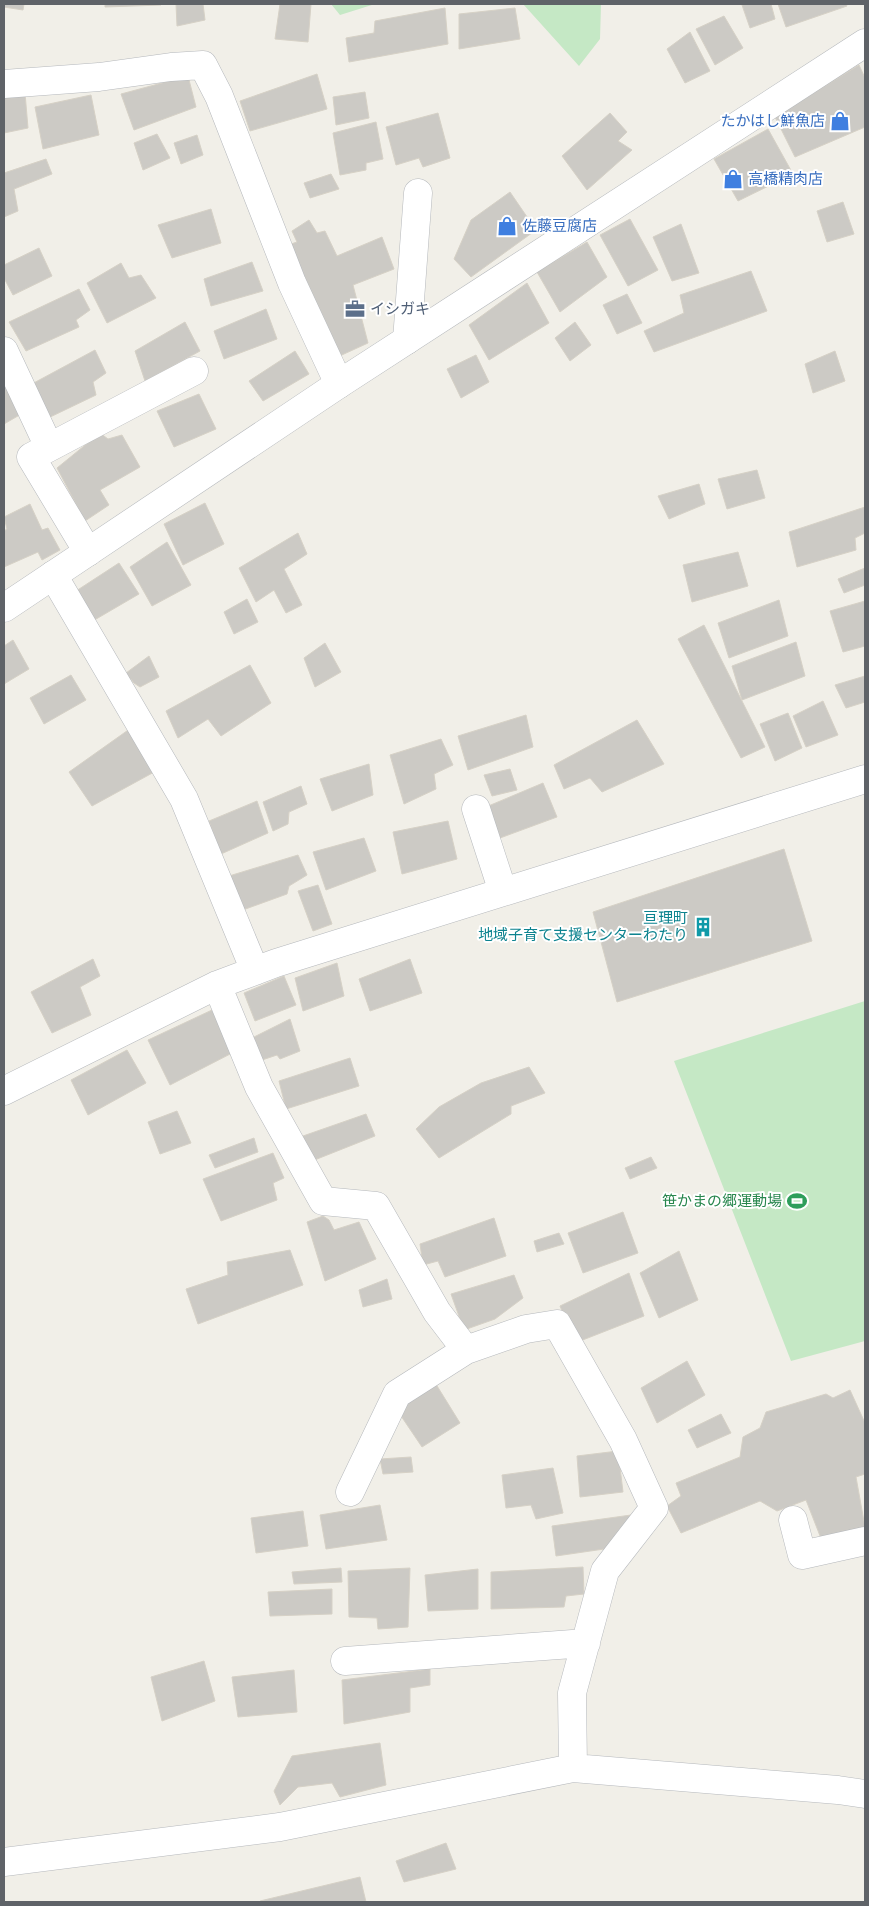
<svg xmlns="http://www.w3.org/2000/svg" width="869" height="1906" font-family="'Nunito Sans','Noto Sans JP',sans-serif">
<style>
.green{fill:#c5e8c5}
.building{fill:#cccac5;stroke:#d6d1c6}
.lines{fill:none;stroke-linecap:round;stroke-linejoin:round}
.minor-casing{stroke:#b5b8bc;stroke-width:29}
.tertiary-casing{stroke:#b5b8bc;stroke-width:29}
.minor{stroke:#fff;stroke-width:28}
.tertiary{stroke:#fff;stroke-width:28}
.labels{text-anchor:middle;stroke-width:4;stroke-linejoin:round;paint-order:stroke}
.shop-label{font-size:15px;fill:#366cbe;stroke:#fff;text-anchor:start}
.service-label{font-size:15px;fill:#4e5e75;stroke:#fff;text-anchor:start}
.culture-label{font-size:15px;fill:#0d838f;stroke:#fff;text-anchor:end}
.leisure-label{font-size:15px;fill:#27864d;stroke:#fff;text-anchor:end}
</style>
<rect width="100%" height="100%" fill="#f1efe8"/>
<!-- green -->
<path class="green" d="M 331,4 L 375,4 L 340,15 Z
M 523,4 L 601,4 L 600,39 L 579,66 Z
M 865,1001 L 865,1341 L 791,1361 L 674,1061 Z"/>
<!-- building -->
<path class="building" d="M 4,4 L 24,4 L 23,10 L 4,7 Z
M 105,4 L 161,4 L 161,5 L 105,7 Z
M 176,4 L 203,4 L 205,20 L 177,26 Z
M 280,4 L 311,4 L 308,42 L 275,39 Z
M 746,4 L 771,4 L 775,19 L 750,28 L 742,5 Z
M 778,4 L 846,4 L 847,6 L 786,27 Z
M 445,8 L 448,44 L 349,62 L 346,38 L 374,33 L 375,21 Z
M 515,8 L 520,39 L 459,49 L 459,14 Z
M 724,16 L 743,48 L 715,65 L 696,29 Z
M 690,32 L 710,71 L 685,83 L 667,49 Z
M 859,65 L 865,78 L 865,127 L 795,157 L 775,117 Z
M 317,74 L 327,109 L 250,131 L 240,101 Z
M 188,76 L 196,107 L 134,130 L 121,94 Z
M 365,92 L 369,118 L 336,125 L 333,97 Z
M 25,93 L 28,128 L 4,133 L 4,97 Z
M 91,95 L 99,135 L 43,149 L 35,107 Z
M 438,113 L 450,158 L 423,167 L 419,158 L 396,165 L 386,127 Z
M 610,113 L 627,132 L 618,141 L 632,150 L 587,190 L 562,156 Z
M 376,122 L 383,159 L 366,163 L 366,170 L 340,175 L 333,133 Z
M 768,129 L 793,174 L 738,201 L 714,159 Z
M 157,134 L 170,158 L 143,170 L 134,143 Z
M 197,135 L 203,155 L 181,164 L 174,143 Z
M 46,159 L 52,174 L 14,189 L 18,211 L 4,217 L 4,173 Z
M 331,174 L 339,189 L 310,198 L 304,183 Z
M 510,192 L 536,230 L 471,277 L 454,259 L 471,220 Z
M 843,202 L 854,234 L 827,242 L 817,211 Z
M 211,209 L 221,243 L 172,258 L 158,225 Z
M 630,219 L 658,270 L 628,286 L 600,235 Z
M 309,220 L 317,233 L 325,231 L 337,256 L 382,237 L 394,269 L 353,285 L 368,343 L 333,359 L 285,246 L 297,242 L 292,231 Z
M 681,224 L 699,273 L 672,281 L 653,237 Z
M 587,242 L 607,277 L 560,312 L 537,272 Z
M 39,248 L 52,276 L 13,295 L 4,278 L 4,265 Z
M 252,262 L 263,291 L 211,306 L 204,279 Z
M 121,263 L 129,278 L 141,275 L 156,298 L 107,323 L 87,283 Z
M 751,271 L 767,311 L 654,352 L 644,331 L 684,313 L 680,295 Z
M 527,283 L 549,323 L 489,360 L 469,325 Z
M 79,289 L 90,310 L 76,320 L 79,327 L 26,351 L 9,322 Z
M 627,294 L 642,323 L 617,334 L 603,305 Z
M 266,309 L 277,339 L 224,359 L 214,331 Z
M 185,322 L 200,351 L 145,381 L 135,351 Z
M 575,322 L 591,345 L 570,361 L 555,338 Z
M 95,350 L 106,373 L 93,382 L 96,395 L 46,419 L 30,385 Z
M 295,351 L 309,374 L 263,401 L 249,381 Z
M 835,351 L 845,381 L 813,393 L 805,364 Z
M 476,355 L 489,382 L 461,398 L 447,369 Z
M 4,377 L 23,413 L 4,424 Z
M 199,394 L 216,429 L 174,447 L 157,411 Z
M 100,433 L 108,439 L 122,435 L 140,467 L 100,490 L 109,505 L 85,521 L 57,468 Z
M 757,470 L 765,498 L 727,509 L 718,479 Z
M 699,484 L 705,504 L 669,519 L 658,496 Z
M 205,503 L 224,544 L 183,565 L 164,524 Z
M 30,504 L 42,530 L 48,528 L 60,550 L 42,560 L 38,552 L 4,567 L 4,531 L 7,529 L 4,517 Z
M 865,507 L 865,533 L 855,538 L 856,550 L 797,567 L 789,532 Z
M 298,533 L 307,554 L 284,569 L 302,605 L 286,613 L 274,590 L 256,602 L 239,568 Z
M 167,542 L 191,585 L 152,606 L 130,567 Z
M 738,552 L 748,586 L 692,602 L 683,565 Z
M 119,563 L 139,594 L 91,622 L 73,593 Z
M 865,568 L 865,585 L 844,593 L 838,579 Z
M 247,599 L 258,622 L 234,634 L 224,612 Z
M 779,600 L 788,636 L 729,658 L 718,623 Z
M 865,601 L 865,646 L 843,652 L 830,611 Z
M 704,625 L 765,747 L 741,758 L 678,639 Z
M 13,640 L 29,669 L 4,684 L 4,646 Z
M 796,642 L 805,676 L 742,700 L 732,666 Z
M 325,643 L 341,672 L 315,687 L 304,658 Z
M 149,656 L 159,677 L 140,687 L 134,683 L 126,673 Z
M 250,665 L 271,703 L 221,736 L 208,719 L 178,738 L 166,711 Z
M 71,675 L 86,700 L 44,724 L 30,698 Z
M 865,676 L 865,702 L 846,708 L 835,685 Z
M 823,701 L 838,735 L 806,747 L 793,716 Z
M 788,713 L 802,748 L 775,761 L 760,724 Z
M 526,715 L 533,747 L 468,770 L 458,736 Z
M 637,720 L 664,764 L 602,792 L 590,778 L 564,789 L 554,765 Z
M 131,728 L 156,771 L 92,806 L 69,772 Z
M 441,739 L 453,765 L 434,774 L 436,789 L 404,804 L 390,755 Z
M 369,764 L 373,795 L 332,811 L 320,779 Z
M 510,769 L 517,790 L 492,796 L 484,775 Z
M 543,783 L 557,817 L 500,838 L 486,807 Z
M 301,786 L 307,804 L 289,812 L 288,824 L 273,831 L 263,802 Z
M 257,801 L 268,833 L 221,854 L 209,821 Z
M 448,821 L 457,859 L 402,874 L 393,832 Z
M 364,838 L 376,871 L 326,890 L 313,852 Z
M 784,849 L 812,941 L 617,1002 L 593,912 Z
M 298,855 L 307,875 L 289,886 L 287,894 L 240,911 L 229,876 Z
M 318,885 L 332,924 L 313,931 L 298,891 Z
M 93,959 L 100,976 L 80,987 L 91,1015 L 52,1033 L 31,992 Z
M 410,959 L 422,993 L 370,1011 L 359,979 Z
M 337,963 L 344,996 L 303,1011 L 295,978 Z
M 284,976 L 296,1005 L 255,1021 L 244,993 Z
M 212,1010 L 234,1052 L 170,1085 L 148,1040 Z
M 290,1019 L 300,1051 L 280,1059 L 277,1055 L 259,1061 L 250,1039 Z
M 127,1050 L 146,1083 L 88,1115 L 71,1080 Z
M 350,1058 L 359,1086 L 286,1109 L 279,1081 Z
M 529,1067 L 545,1093 L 511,1106 L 511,1114 L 439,1158 L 416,1129 L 439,1107 L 481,1083 Z
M 177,1111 L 191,1143 L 160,1154 L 148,1122 Z
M 366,1114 L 375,1136 L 312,1161 L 303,1136 Z
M 254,1138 L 258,1152 L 215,1168 L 209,1155 Z
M 273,1153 L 284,1178 L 273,1183 L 277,1200 L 221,1221 L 203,1179 Z
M 651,1157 L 657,1168 L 630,1179 L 625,1168 Z
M 623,1212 L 638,1253 L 583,1273 L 568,1233 Z
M 323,1216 L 329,1220 L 334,1230 L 359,1222 L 376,1259 L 325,1281 L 307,1222 Z
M 494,1218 L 506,1256 L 445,1277 L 438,1261 L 423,1265 L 420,1244 Z
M 559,1233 L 564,1244 L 537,1252 L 534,1241 Z
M 290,1250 L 303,1285 L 198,1324 L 186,1289 L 228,1275 L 227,1262 Z
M 679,1251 L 698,1300 L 659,1318 L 640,1273 Z
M 629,1273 L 644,1316 L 575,1343 L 560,1306 Z
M 514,1275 L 523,1298 L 495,1319 L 464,1330 L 451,1294 Z
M 387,1279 L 392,1299 L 363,1307 L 359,1290 Z
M 687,1361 L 705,1395 L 657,1423 L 641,1388 Z
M 434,1381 L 460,1423 L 422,1447 L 397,1410 Z
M 850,1390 L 865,1423 L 865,1474 L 856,1477 L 865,1527 L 822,1541 L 806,1500 L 777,1511 L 760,1501 L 681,1533 L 667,1506 L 681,1496 L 676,1483 L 740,1457 L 743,1437 L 760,1428 L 766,1412 L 826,1394 L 833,1398 Z
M 721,1414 L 731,1433 L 697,1448 L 688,1430 Z
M 618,1451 L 623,1492 L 580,1497 L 577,1456 Z
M 411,1457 L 413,1472 L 383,1474 L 380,1459 Z
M 553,1468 L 563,1513 L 536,1519 L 531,1505 L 506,1508 L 502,1475 Z
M 380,1505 L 387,1540 L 326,1549 L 320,1515 Z
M 303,1511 L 308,1546 L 256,1553 L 251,1518 Z
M 631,1515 L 611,1548 L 556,1556 L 552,1526 Z
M 583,1567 L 584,1594 L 566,1596 L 564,1607 L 491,1609 L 491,1572 Z
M 341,1568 L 342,1582 L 294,1584 L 292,1572 Z
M 410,1568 L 408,1627 L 378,1629 L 377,1618 L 349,1617 L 348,1571 Z
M 478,1569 L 478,1609 L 428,1611 L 425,1575 Z
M 332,1589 L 332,1614 L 270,1616 L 268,1592 Z
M 204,1661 L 215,1701 L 162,1721 L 151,1677 Z
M 430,1669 L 430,1685 L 410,1688 L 410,1712 L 344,1724 L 342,1680 Z
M 294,1670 L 297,1712 L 238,1717 L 232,1677 Z
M 380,1743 L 386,1785 L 340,1797 L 332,1783 L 298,1787 L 280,1805 L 274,1791 L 292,1756 Z
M 446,1843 L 456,1869 L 404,1882 L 396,1861 Z
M 360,1877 L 366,1902 L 260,1902 L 260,1901 Z"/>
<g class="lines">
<defs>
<path id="minor" d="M 4,84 L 99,77 L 171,67 L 203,65 L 219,96 L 292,283 L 339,384
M 407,340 L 418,193
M 4,351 L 49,447
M 88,552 L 31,457 L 194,371
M 53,575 L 184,799 L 255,971
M 476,809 L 503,892
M 217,985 L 259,1087 L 323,1201 L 376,1206 L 437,1312 L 466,1350 L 526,1329 L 557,1324 L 623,1440 L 654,1508 L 605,1571 L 572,1693 L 573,1768
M 4,1091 L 217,985 L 276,963 L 865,779
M 350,1492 L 397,1394 L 466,1350
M 793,1520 L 802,1555 L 865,1541
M 345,1661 L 586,1643
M 4,1862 L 280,1827 L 573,1768 L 838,1790 L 865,1794"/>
<path id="tertiary" d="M 4,608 L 339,384 L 865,43"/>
</defs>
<!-- minor casing -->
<use href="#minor" class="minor-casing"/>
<!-- tertiary casing -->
<use href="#tertiary" class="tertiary-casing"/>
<!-- minor -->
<use href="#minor" class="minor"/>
<!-- tertiary -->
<use href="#tertiary" class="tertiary"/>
</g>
<!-- icons -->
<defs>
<symbol id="shop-bare" viewBox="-9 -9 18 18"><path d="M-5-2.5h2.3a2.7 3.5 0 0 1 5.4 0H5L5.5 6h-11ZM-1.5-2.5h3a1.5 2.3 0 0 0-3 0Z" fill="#3f7fe0" stroke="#fff" stroke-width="2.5" paint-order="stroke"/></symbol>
<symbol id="office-bare" viewBox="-9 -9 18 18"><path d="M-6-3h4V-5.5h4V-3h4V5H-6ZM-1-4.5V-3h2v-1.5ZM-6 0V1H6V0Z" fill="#5c6f8a" stroke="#fff" stroke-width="2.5" paint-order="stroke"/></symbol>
<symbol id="building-bare" viewBox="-9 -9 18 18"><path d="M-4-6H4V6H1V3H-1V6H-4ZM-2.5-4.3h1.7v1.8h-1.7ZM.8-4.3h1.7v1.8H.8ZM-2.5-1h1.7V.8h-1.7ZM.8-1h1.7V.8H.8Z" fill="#0f9aa8" stroke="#fff" stroke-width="2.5" paint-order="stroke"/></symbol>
<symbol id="stadium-bare" viewBox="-9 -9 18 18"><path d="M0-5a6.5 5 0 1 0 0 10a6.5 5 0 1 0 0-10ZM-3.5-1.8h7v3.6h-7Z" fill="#2e9e5b" stroke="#fff" stroke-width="2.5" paint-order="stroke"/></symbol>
</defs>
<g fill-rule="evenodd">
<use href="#shop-bare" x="826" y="107" width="28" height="28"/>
<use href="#shop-bare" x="719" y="165" width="28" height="28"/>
<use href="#shop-bare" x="493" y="212" width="28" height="28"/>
<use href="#office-bare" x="341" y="295" width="28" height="28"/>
<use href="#building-bare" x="689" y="913" width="28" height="28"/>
<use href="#stadium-bare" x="783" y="1187" width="28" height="28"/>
</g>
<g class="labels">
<!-- shop labels -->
<g class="shop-label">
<text x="825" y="126" text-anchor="end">たかはし鮮魚店</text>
<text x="748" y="184">高橋精肉店</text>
<text x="522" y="231">佐藤豆腐店</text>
</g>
<!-- service labels -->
<g class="service-label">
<text x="370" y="314">イシガキ</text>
</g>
<!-- culture labels -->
<g class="culture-label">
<text x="688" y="923">亘理町<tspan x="688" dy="17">地域子育て支援センターわたり</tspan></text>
</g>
<!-- leisure labels -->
<g class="leisure-label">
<text x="782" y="1206">笹かまの郷運動場</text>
</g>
</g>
<!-- border -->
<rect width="869" height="1906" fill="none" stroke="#5f6368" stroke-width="10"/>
</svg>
